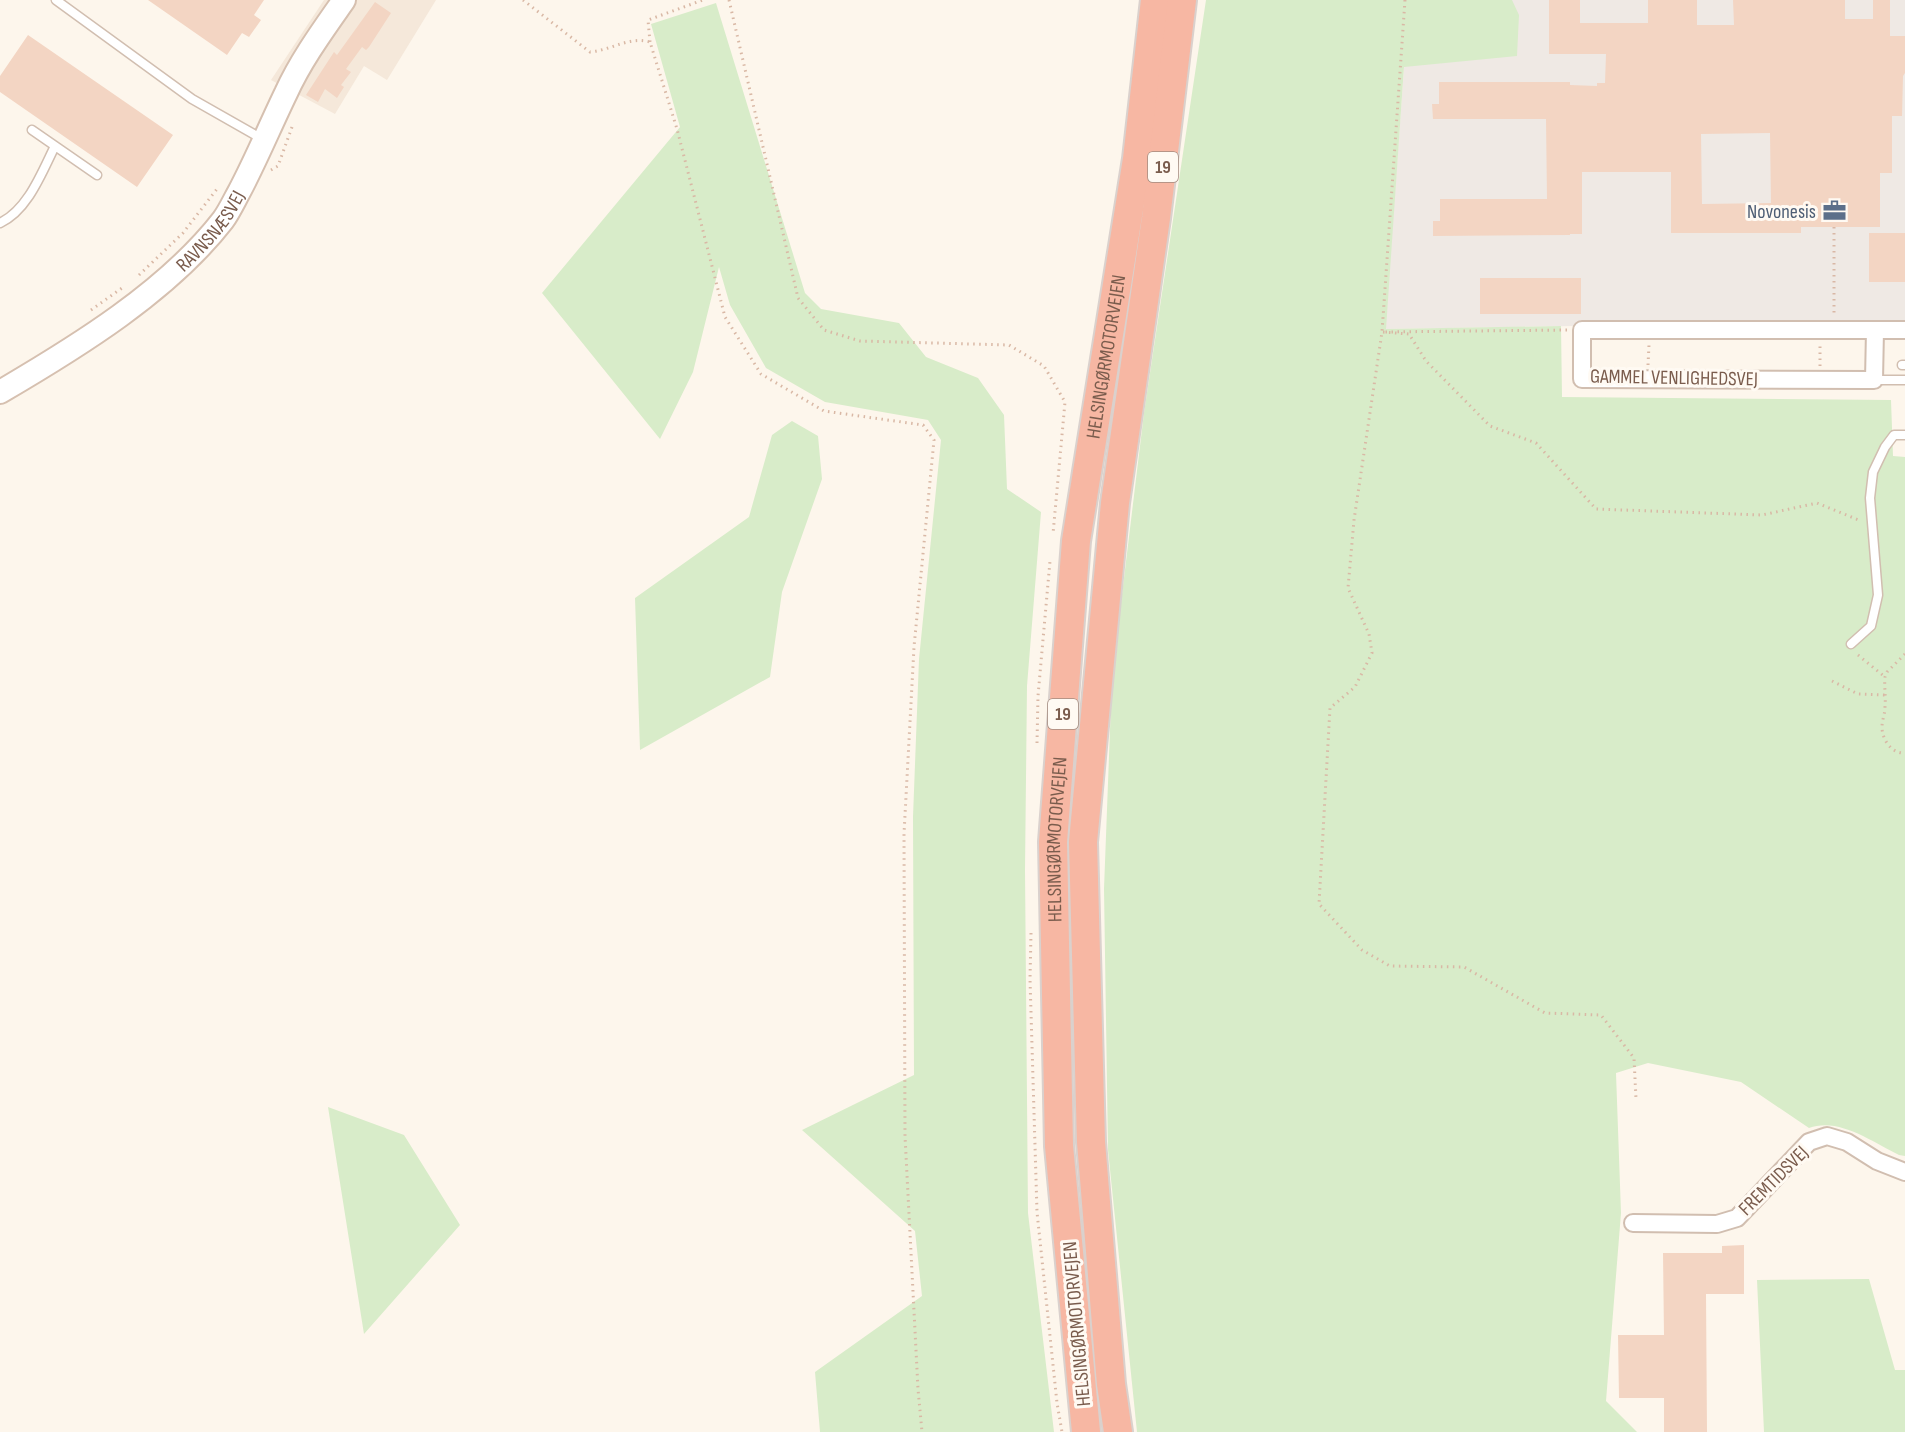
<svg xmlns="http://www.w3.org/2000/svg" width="1905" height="1432" font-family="'Sofia Sans Condensed',sans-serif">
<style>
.residential{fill:#f5e8da}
.industrial{fill:#efe9e4}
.green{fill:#d8ecc9}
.building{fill:#f3d5c3;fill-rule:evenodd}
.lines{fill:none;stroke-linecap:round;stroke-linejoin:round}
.lane-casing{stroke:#d1beb0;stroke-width:11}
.street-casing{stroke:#d1beb0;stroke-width:20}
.secondary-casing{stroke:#d6c0b0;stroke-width:26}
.highway-casing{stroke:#dad1cd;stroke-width:32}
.path{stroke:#d9b8a5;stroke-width:3;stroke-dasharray:1.5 4.5;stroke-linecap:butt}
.lane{stroke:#fff;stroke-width:8}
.street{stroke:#fff;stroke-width:16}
.secondary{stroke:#fff;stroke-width:22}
.highway{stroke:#f7b7a3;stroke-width:28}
.labels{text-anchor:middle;stroke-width:6;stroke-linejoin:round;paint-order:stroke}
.shield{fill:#fffaf3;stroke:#a28b7f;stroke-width:1.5}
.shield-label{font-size:18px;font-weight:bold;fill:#7a5c4d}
.service-label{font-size:20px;fill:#4e5e75;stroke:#fffaf3;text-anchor:end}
.street-label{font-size:20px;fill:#7a5c4d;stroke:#fffaf3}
</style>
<rect width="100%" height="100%" fill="#fdf6ec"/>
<!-- residential -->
<path class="residential" d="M 324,0 L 436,0 L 387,80 L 364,66 L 335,114 L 271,80 Z"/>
<!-- industrial -->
<path class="industrial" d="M 1409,0 L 1905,0 L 1905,321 L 1385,329 Z"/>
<!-- green -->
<path class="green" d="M 1206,0 L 1512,0 L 1519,15 L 1517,56 L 1404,67 L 1386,329 L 1561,326 L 1562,397 L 1891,400 L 1893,456 L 1905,457 L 1905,1156 L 1899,1155 C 1872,1142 1839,1117 1809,1128 L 1741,1082 L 1648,1063 L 1616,1073 L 1621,1213 L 1606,1401 L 1637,1432 L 1137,1432 L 1108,1150 L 1104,889 L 1112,677 L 1144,413 Z
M 716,3 L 805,293 L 821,309 L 899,323 L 926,357 L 978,378 L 1004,415 L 1007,489 L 1041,512 L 1027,686 L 1025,870 L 1028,1213 L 1054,1432 L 820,1432 L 815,1372 L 922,1296 L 915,1231 L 802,1130 L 914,1075 L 913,817 L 919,659 L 941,440 L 928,420 L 825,402 L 766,368 L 730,305 L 719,267 L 693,372 L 660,439 L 542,293 L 680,127 L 651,24 Z
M 792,421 L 818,436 L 822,479 L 782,592 L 770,677 L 640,750 L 635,598 L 749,517 L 772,435 Z
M 328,1107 L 404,1135 L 460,1225 L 364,1334 Z
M 1869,1279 L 1895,1370 L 1905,1370 L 1905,1432 L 1764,1432 L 1757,1280 Z"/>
<!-- building -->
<path class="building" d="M 148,0 L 264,0 L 254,15 L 261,20 L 249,37 L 242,33 L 227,55 Z
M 1549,0 L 1580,0 L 1580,23 L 1648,23 L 1648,0 L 1697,0 L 1697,25 L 1734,25 L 1733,0 L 1845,0 L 1845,19 L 1873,19 L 1873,0 L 1890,0 L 1890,36 L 1905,36 L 1905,73 L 1903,76 L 1902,116 L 1892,116 L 1892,173 L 1880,173 L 1880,227 L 1801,227 L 1801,233 L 1671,233 L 1671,172 L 1582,172 L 1582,234 L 1570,234 L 1570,235 L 1433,236 L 1433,221 L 1440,221 L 1440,199 L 1547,199 L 1546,119 L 1433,119 L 1432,104 L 1439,104 L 1439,82 L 1570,82 L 1570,85 L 1597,86 L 1597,83 L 1605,83 L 1606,54 L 1549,54 ZM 1770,133 L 1771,203 L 1702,204 L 1701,134 Z
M 375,2 L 391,13 L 369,47 L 366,50 L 362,47 L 346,69 L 351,72 L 341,85 L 344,87 L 337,98 L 325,89 L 318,102 L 306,95 L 334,52 L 337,55 Z
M 28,35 L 173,135 L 137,187 L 0,92 L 0,76 Z
M 1869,233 L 1905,233 L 1905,282 L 1869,282 Z
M 1480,278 L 1581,278 L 1581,314 L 1480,314 Z
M 1744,1245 L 1744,1294 L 1706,1294 L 1707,1432 L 1664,1432 L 1664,1398 L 1619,1398 L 1618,1335 L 1664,1335 L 1663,1253 L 1722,1253 L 1722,1246 Z"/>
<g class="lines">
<defs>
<path id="lane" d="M 56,0 L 192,99 L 264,140
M 32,130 L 97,175
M 0,223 C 28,210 42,172 55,146
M 1902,365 L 1905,365
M 1874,380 L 1905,380
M 1851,644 L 1871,626 L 1878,595 L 1870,498 L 1873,472 L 1885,447 L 1894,435 L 1905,435"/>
<path id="street" d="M 1875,330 L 1874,380 L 1582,379 L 1582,330 L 1905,330
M 1633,1223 L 1717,1224 L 1737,1218 L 1809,1142 L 1827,1136 L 1847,1142 L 1877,1161 L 1905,1172"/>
<g id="secondary">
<path id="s1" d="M 0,392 C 77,347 168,291 223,220 C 229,212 234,201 239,192 C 256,160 270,126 286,93 C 301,60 323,30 344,0"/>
</g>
<g id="highway">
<path id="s2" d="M 1086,1432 L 1059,1146 L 1053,842 L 1076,541 L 1137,159 L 1155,0"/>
<path d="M 1118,1432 L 1111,1384 L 1091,1142 L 1083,842 L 1115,503 L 1156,218 L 1182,0"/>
</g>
</defs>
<!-- lane casing -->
<use href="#lane" class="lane-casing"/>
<!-- street casing -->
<use href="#street" class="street-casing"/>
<!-- secondary casing -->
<use href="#secondary" class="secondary-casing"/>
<!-- highway casing -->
<use href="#highway" class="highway-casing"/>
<!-- path -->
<path class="path" d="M 523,0 L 590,52 C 612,50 629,36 650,42 L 677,129 L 725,317 L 761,374 L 824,411 L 923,425 L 934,440 L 914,647 L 904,834 L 905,1136 L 918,1389 L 922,1432
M 729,0 L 798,298 L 824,330 L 860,341 L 1009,345 L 1044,366 L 1065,402 L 1053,534
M 1405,0 L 1382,332 L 1354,520 L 1348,588 L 1369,634 L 1372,653 L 1355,687 L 1330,708 L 1319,904 L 1362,950 L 1390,966 L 1464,967 L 1545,1013 L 1601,1015 L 1634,1058 L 1636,1099
M 650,42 L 648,20 L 703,0
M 271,170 L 278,166 L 292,127
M 1834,227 L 1834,315
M 139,275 L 183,233 L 217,189
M 91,310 L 122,288
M 1567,330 L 1382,332 L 1409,334 L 1426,361 L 1490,426 L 1536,443 L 1596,509 L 1762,515 L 1817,503 L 1861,521
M 1648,365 L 1649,345
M 1820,366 L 1820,345
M 1905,654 L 1887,672 L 1885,677 C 1884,687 1886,697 1885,707 C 1885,714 1882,720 1882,727 C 1882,740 1892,754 1905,753
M 1858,655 L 1885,677
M 1832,681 L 1858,694 L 1886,695
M 1037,743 L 1038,696 L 1050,561
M 1031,933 L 1030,979 L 1037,1212 L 1057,1403 L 1062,1432"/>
<!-- lane -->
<use href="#lane" class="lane"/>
<!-- street -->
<use href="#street" class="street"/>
<!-- secondary -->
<use href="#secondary" class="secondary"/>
<!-- highway -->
<use href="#highway" class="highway"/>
</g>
<!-- icons -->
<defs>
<symbol id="office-bare" viewBox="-9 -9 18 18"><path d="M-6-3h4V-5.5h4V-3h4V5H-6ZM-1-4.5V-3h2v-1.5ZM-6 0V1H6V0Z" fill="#5c6f8a" stroke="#fffaf3" stroke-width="2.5" paint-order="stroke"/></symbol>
</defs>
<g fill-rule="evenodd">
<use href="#office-bare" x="1818" y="194" width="33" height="33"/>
</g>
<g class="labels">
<!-- shield labels -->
<g class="shield">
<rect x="1148" y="152" width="30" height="30" rx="4.5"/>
<rect x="1048" y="699" width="30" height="30" rx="4.5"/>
</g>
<g class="shield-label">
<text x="1163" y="173">19</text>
<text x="1063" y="720">19</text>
</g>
<!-- service labels -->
<g class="service-label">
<text x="1816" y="218">Novonesis</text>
</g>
<!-- street labels -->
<g class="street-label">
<text dy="7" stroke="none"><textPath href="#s1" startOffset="267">RAVNSNÆSVEJ</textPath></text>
<text dy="7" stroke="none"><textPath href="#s2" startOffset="1080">HELSINGØRMOTORVEJEN</textPath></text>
<text transform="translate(1674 377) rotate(1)" y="7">GAMMEL VENLIGHEDSVEJ</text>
<text dy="7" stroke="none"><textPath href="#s2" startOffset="594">HELSINGØRMOTORVEJEN</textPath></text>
<text transform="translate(1773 1180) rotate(-45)" y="7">FREMTIDSVEJ</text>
<text transform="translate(1076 1324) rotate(-95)" y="7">HELSINGØRMOTORVEJEN</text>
</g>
</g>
</svg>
